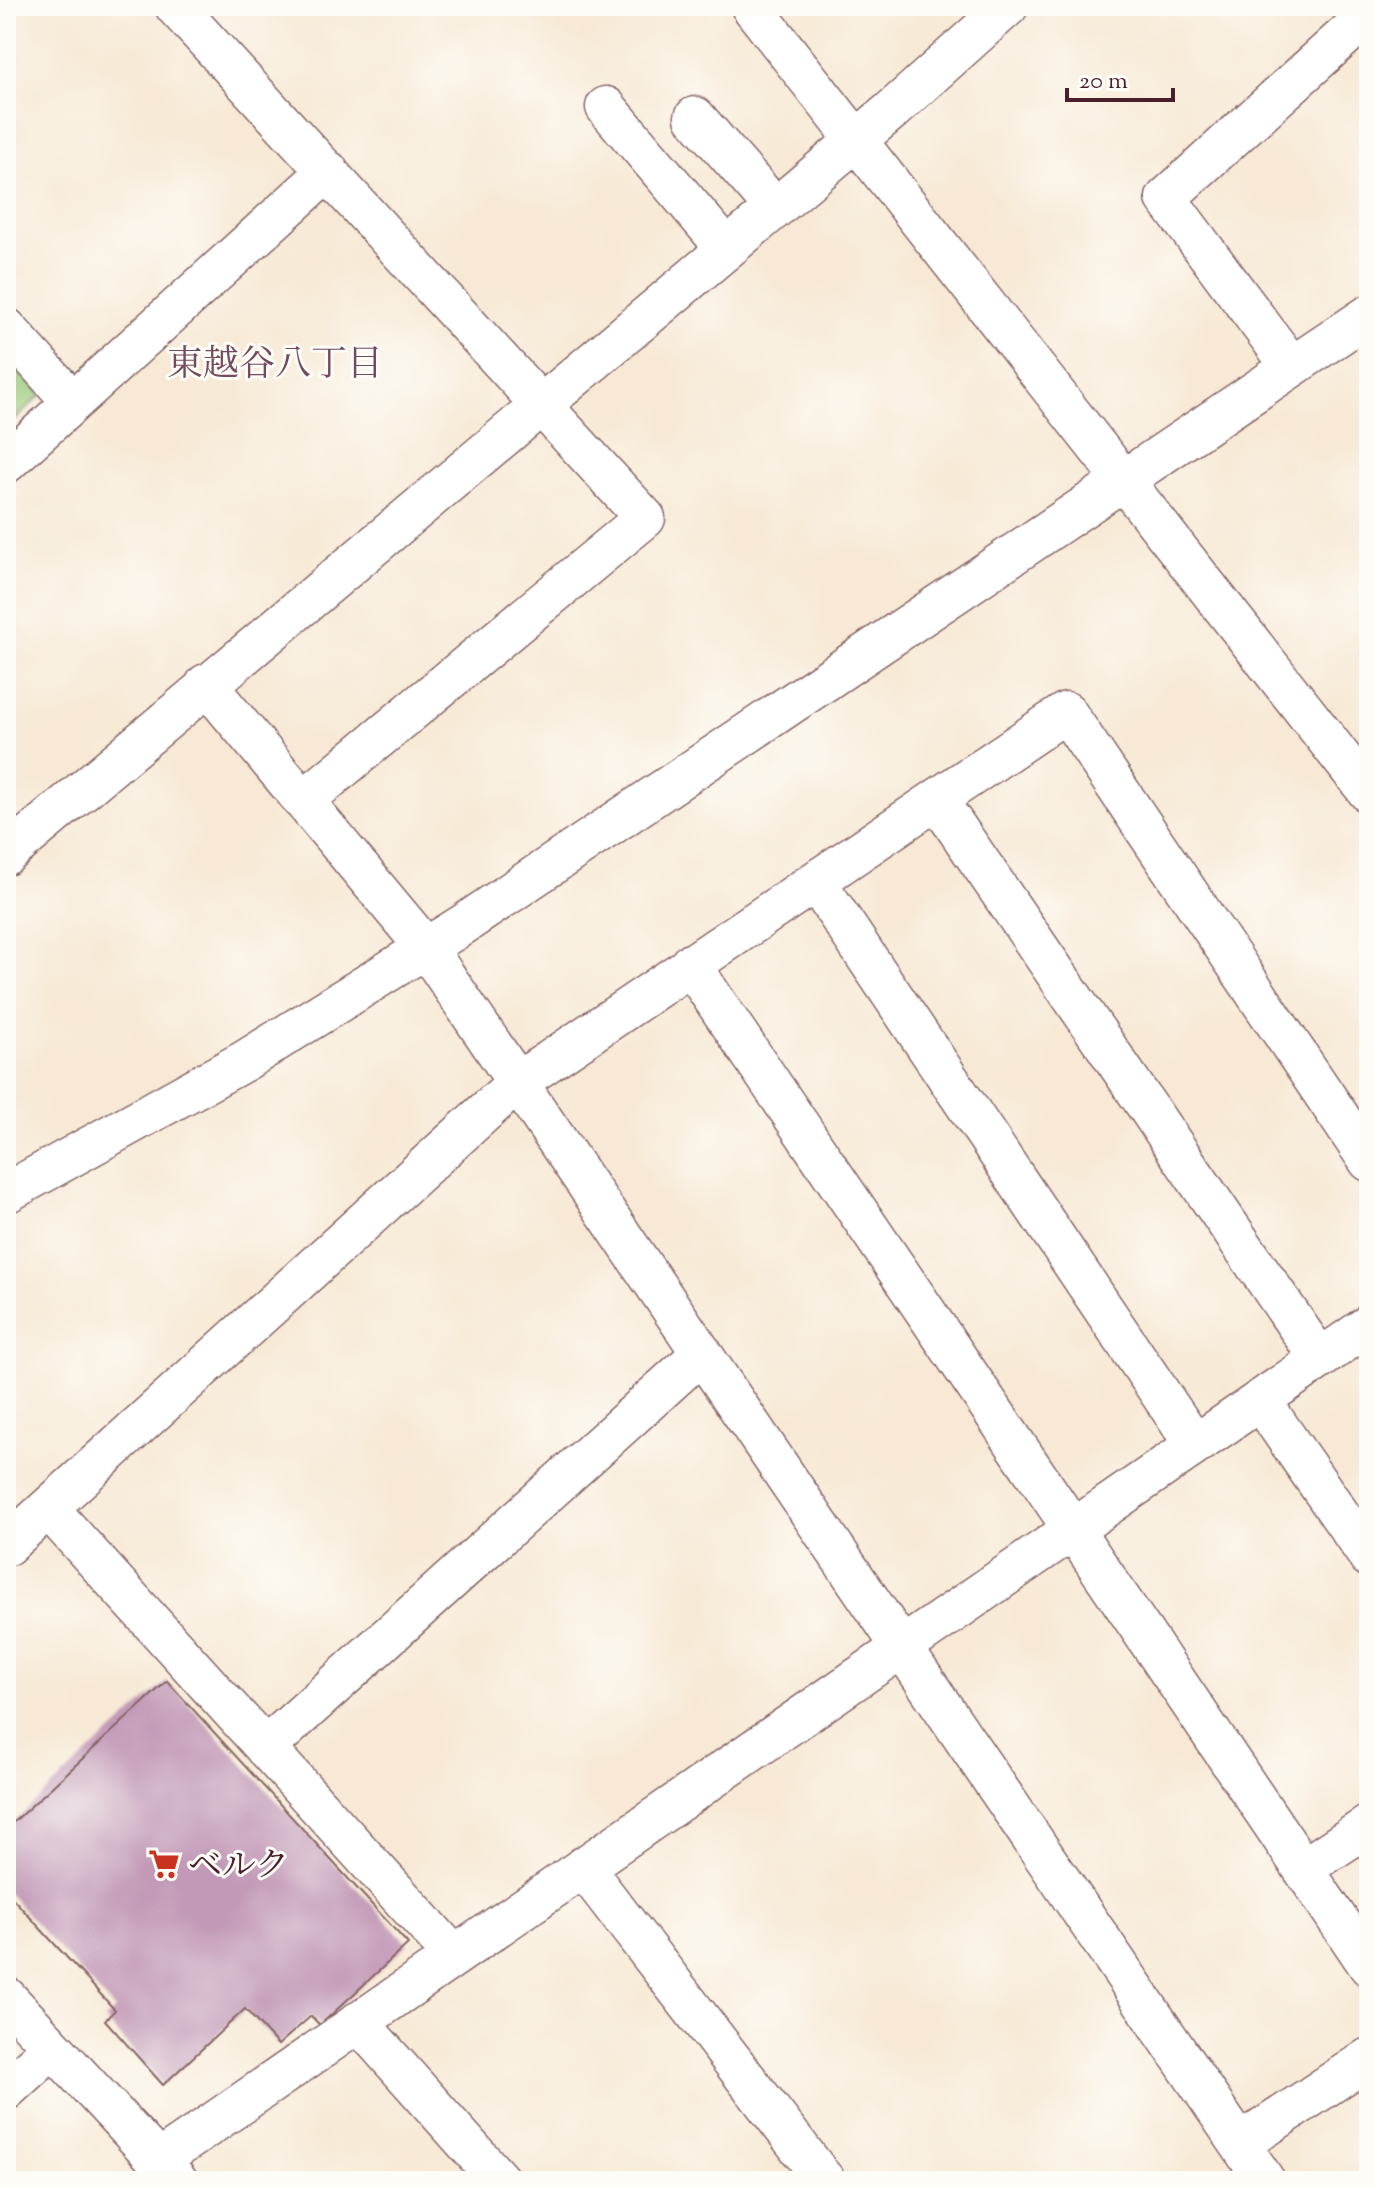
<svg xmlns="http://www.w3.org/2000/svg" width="1375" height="2187" font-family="'Sorts Mill Goudy','Noto Serif JP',serif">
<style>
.green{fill:#97c878;stroke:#707452;stroke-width:2}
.building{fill:#c29ab7}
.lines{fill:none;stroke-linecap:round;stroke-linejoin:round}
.minor-casing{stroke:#876666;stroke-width:43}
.minor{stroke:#fff;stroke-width:40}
.labels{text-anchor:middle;stroke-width:6;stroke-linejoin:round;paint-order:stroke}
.poi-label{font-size:34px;fill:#4a1f2b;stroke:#fdfcf7;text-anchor:start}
.neighbourhood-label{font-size:36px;fill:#744a5c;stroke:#fdfcf7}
</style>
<rect width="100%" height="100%" fill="#fdfcf7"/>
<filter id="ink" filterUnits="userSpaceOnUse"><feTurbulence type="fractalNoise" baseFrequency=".0125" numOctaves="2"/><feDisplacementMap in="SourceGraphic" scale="16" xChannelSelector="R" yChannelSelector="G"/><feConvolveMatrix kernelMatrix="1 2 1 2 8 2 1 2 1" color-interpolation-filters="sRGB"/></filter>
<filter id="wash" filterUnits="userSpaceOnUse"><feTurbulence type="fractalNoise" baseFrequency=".006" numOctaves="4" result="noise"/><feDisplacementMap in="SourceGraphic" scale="32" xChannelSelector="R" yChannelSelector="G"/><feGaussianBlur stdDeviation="1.8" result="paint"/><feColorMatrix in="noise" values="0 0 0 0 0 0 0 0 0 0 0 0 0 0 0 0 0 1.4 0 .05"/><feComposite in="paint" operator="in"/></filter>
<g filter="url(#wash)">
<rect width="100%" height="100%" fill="#f7e9d5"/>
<!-- green -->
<path class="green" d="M 6,357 L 41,395 L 6,428 Z"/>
<g id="blocks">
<!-- building -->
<path class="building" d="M 167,1681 L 408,1944 L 320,2025 L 311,2016 L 278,2045 L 245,2009 L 163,2085 L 105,2020 L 115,2010 L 6,1891 L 6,1829 Z"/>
</g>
</g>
<g filter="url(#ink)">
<use href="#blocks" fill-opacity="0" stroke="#876666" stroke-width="2"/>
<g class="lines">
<defs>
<path id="minor" d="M 175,6 L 645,518 L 303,801
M 751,6 L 1369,793
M 606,107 L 726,248
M 695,117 L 774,207
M 6,328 L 73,402
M 1292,367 L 1166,198 L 1369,14
M 6,463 L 328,171
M 206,684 L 426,948 L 1265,2181
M 938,801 L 1320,1359
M 6,855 L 891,111 L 1008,6
M 816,882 L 1195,1445
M 690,964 L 1369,1966
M 6,1193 L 246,1060 L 461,926 L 1369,315
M 1260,1400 L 1369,1557
M 48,1508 L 454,1956
M 6,1546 L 518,1082 L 1066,712 L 1369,1161
M 265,1748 L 702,1353
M 583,1867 L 825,2181
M 1303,1869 L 1369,1825
M 6,1997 L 177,2181
M 358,2022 L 500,2181
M 6,2090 L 52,2048
M 1240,2144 L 1369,2058
M 158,2161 L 1369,1325"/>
</defs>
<!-- minor casing -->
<use href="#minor" class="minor-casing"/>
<!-- minor -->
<use href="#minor" class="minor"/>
</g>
</g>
<!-- icons -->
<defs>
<symbol id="supermarket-bare" viewBox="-9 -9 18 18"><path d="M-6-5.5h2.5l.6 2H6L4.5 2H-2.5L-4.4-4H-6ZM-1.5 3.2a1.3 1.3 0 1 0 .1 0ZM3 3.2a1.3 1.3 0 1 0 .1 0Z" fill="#c8321e" stroke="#fdfcf7" stroke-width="2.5" paint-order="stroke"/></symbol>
</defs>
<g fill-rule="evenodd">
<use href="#supermarket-bare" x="142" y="1842" width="44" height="44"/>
</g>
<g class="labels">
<!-- poi labels -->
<g class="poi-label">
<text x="188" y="1876">ベルク</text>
</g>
<!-- neighbourhood labels -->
<g class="neighbourhood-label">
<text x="275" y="375">東越谷八丁目</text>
</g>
</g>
<!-- margin -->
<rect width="1375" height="2187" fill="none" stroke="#fdfcf7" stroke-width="32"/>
<!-- scale -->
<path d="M1067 88v12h106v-12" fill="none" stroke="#4a1f2b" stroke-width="4"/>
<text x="1079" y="88" font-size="24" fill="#4a1f2b" stroke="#fdfcf7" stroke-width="6" paint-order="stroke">20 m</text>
</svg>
